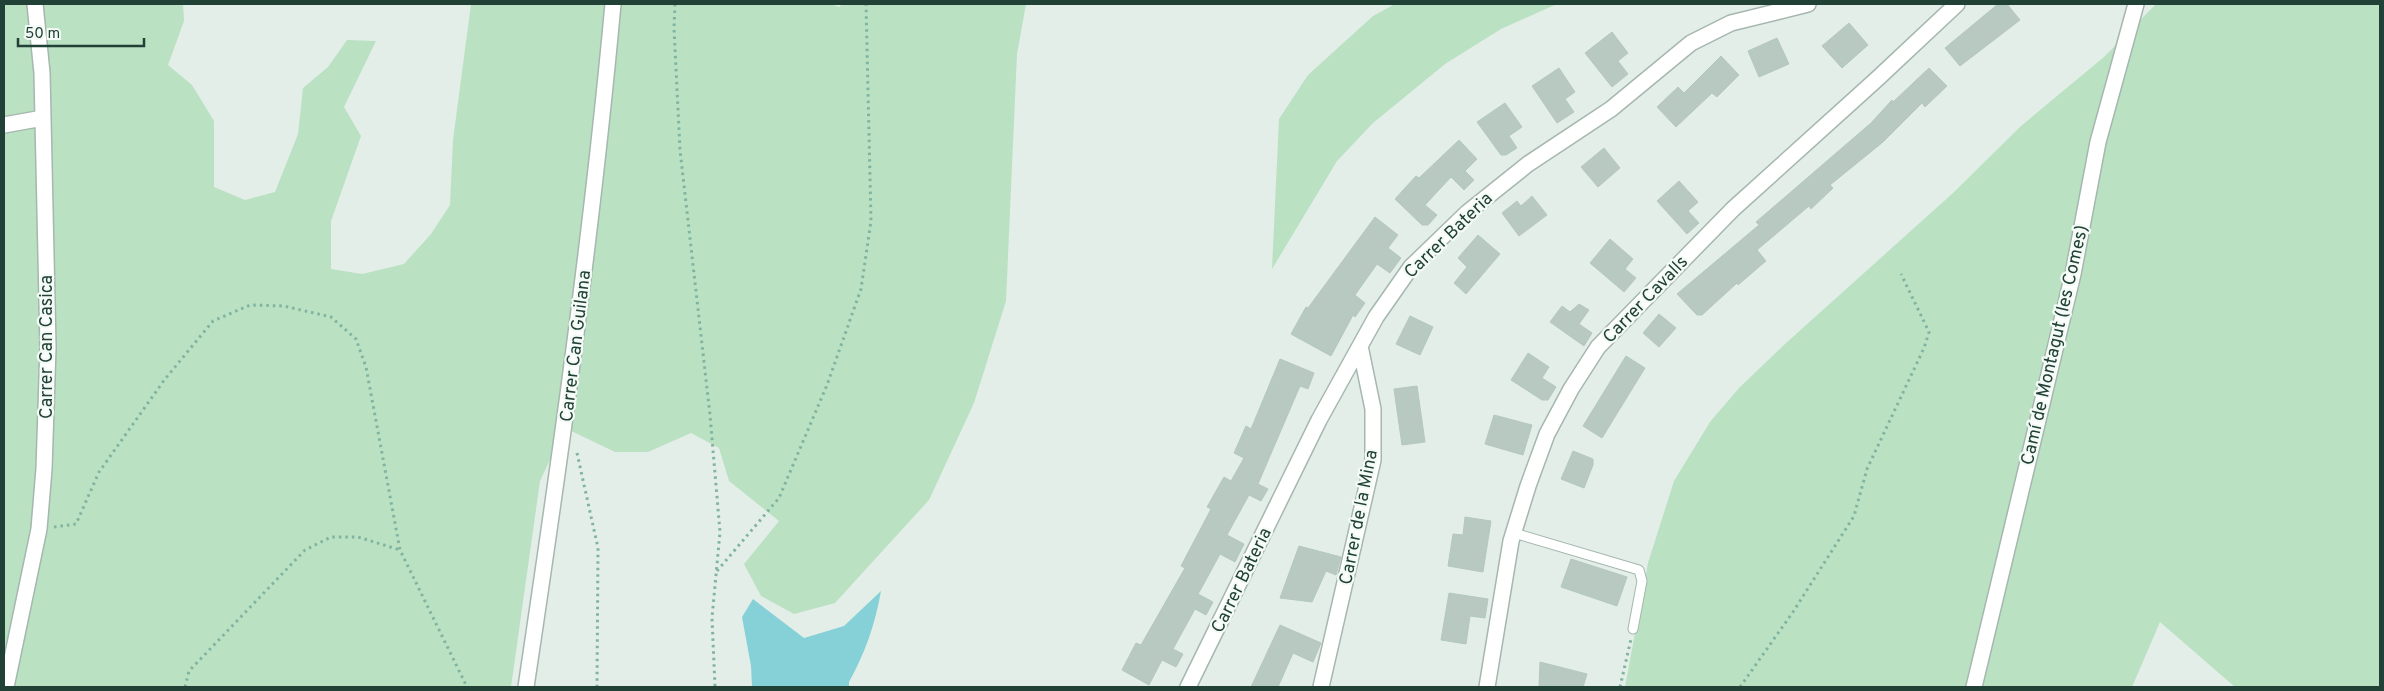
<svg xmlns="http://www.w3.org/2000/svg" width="2384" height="691" font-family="Overpass,sans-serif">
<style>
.green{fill:#bae1c2}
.water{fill:#86d1d8}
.building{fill:#b8c9c1;stroke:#b4c8bf}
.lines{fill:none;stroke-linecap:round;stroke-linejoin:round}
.service-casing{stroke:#a5b7af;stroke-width:11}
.minor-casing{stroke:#a5b7af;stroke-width:18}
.path{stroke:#80b4a0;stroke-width:3;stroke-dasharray:2.5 4;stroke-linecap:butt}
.service{stroke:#fff;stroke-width:9}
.minor{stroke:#fff;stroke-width:15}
.labels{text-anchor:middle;stroke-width:4.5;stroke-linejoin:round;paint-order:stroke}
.street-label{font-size:18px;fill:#214136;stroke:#f4faf6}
</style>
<rect width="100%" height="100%" fill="#e3eee8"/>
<!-- green -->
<path class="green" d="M 4,4 L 183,4 L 184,21 L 168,65 L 192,85 L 214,121 L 214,187 L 245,200 L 275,192 L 298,134 L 303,88 L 328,67 L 347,40 L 376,41 L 344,107 L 361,136 L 331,221 L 331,269 L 362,274 L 404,264 L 431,234 L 450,205 L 453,140 L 471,4 L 831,4 L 839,7 L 842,4 L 1026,4 L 1017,54 L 1006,301 L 974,403 L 929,500 L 835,603 L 794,614 L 761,596 L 744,564 L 779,521 L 729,481 L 719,448 L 691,433 L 648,452 L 615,452 L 565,428 L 540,481 L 511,687 L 4,687 Z
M 1395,4 L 1557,4 L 1501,29 L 1445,64 L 1373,123 L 1337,161 L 1272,269 L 1279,119 L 1308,75 L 1373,16 Z
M 2156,4 L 2380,4 L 2380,687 L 2235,687 L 2160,622 L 2132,687 L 1625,687 L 1648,563 L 1674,481 L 1710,422 L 1739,388 L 1785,344 L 1953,193 L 2021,126 L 2104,57 Z"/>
<!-- water -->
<path class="water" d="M 881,591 C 875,625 865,653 849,682 L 849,687 L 752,687 L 751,666 L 742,617 L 753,599 L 804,638 L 844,626 Z"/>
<!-- building -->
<path class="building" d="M 1998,4 L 2007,4 L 2020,20 L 1960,66 L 1945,48 Z
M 1849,23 L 1868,45 L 1842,68 L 1822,46 Z
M 1612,32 L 1628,53 L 1618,61 L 1628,74 L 1612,87 L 1585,53 Z
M 1777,38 L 1789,64 L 1759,77 L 1748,51 Z
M 1721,56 L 1739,75 L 1717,97 L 1712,93 L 1676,127 L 1657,107 L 1678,87 L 1684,93 Z
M 1559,68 L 1575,92 L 1565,99 L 1574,112 L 1557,123 L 1532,86 Z
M 1929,68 L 1947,86 L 1925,107 L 1922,103 L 1883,142 L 1830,185 L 1833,188 L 1811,209 L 1809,206 L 1757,250 L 1766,261 L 1738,285 L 1737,283 L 1702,315 L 1697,315 L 1677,294 L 1759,225 L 1756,222 L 1871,123 L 1892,100 L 1893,102 Z
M 1505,103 L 1522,127 L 1509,136 L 1517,148 L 1506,155 L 1501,155 L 1477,122 Z
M 1459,140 L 1477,159 L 1465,171 L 1474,180 L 1464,190 L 1451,177 L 1425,205 L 1437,215 L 1428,225 L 1422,225 L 1395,199 L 1416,176 L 1419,178 Z
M 1604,148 L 1620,168 L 1598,187 L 1581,167 Z
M 1679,181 L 1698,202 L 1688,211 L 1699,223 L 1687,234 L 1657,201 Z
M 1532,196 L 1547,215 L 1519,236 L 1502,213 L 1517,201 L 1521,206 Z
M 1375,217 L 1398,235 L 1388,248 L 1401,258 L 1390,273 L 1377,264 L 1355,295 L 1365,303 L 1355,317 L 1353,315 L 1331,356 L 1291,334 L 1306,307 L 1308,308 Z
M 1478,235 L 1500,254 L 1466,294 L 1454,283 L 1467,267 L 1458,258 Z
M 1610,239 L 1633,259 L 1625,269 L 1636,278 L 1624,292 L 1590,263 Z
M 1579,304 L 1589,310 L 1579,324 L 1592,333 L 1584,346 L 1550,322 L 1562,306 L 1570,312 Z
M 1659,314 L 1676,328 L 1659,347 L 1643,333 Z
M 1410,316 L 1433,327 L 1420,355 L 1396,344 Z
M 1528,353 L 1549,367 L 1542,378 L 1556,387 L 1548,400 L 1542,400 L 1511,380 Z
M 1626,356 L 1645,368 L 1602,438 L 1583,426 Z
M 1280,359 L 1314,373 L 1308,389 L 1300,386 L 1258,484 L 1268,489 L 1261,501 L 1249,495 L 1227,535 L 1244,544 L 1235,562 L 1220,554 L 1201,589 L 1199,588 L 1201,589 L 1198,594 L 1213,602 L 1206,615 L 1195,609 L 1173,649 L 1183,654 L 1176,667 L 1162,660 L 1149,685 L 1122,670 L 1136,643 L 1141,645 L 1185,568 L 1181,566 L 1211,509 L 1207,507 L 1224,477 L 1231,481 L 1244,458 L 1234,453 L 1246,426 L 1251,429 Z
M 1417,386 L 1425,442 L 1402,445 L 1394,389 Z
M 1494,415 L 1532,425 L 1523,455 L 1485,444 Z
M 1573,451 L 1593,459 L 1593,465 L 1584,488 L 1561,479 Z
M 1465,517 L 1491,521 L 1483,572 L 1448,566 L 1453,534 L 1463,535 Z
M 1299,546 L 1341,557 L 1336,575 L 1326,571 L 1312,602 L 1280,598 Z
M 1571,559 L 1627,577 L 1617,606 L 1561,587 Z
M 1449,593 L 1488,599 L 1485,618 L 1470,616 L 1466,644 L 1441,640 Z
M 1280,625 L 1321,643 L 1313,662 L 1293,653 L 1278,687 L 1251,687 Z
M 1540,662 L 1587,674 L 1583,687 L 1539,687 Z"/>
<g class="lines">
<defs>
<path id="service" d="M 1514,533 L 1639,570 L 1642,581 L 1633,629"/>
<path id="minor" d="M 4,125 L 43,118
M 6,687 L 39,529 L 44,469 L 48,347 L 42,73 L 35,4
M 526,687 C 560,460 592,233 613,4
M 1188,687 L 1319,420 L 1376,317 L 1411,267 L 1468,212 L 1528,164 L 1611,109 L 1691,43 L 1731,23 L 1808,4
M 1321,687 L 1373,460 L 1373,409 L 1360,346
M 1487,687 L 1511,541 L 1528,486 L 1547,434 L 1571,389 L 1598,347 L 1733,209 L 1877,79 L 1957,4
M 1974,687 L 2073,274 L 2098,142 L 2136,4"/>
</defs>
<!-- service casing -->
<use href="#service" class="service-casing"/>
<!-- minor casing -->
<use href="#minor" class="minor-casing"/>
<!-- path -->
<path class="path" d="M 675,4 L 674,28 L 680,150 L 710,415 L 720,532 L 712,618 L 715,687
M 577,453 L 598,548 L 597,687
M 54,527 L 76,524 L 99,472 L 165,379 L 213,321 L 250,305 L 284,306 L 331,317 L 356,339 L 366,367 L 400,550 L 467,687
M 717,571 L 779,498 L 827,385 L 861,289 L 871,221 L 866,4
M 185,687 L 189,671 L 305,550 L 331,537 L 358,537 L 400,550
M 1620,687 L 1631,639
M 1740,687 L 1793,612 L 1854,516 L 1867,469 L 1924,348 L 1929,332 L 1901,274"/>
<!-- service -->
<use href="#service" class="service"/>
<!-- minor -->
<use href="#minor" class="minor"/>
</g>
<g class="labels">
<!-- street labels -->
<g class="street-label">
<text transform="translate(1448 235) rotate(-44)" y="6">Carrer Bateria</text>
<text transform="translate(1645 299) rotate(-46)" y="6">Carrer Cavalls</text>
<text transform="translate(2054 345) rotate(-77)" y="6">Camí de Montagut (les Comes)</text>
<text transform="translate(575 346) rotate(-83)" y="6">Carrer Can Guilana</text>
<text transform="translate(46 347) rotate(-90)" y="6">Carrer Can Casica</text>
<text transform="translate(1358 517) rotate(-79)" y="6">Carrer de la Mina</text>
<text transform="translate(1241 580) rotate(-64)" y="6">Carrer Bateria</text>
</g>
</g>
<!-- border -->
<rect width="2384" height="691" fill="none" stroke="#214136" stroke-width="10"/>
<!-- scale -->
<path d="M18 38v8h126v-8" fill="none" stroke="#214136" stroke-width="2.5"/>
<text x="25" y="38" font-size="15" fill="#214136" stroke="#f4faf6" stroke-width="4" paint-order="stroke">50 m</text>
</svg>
